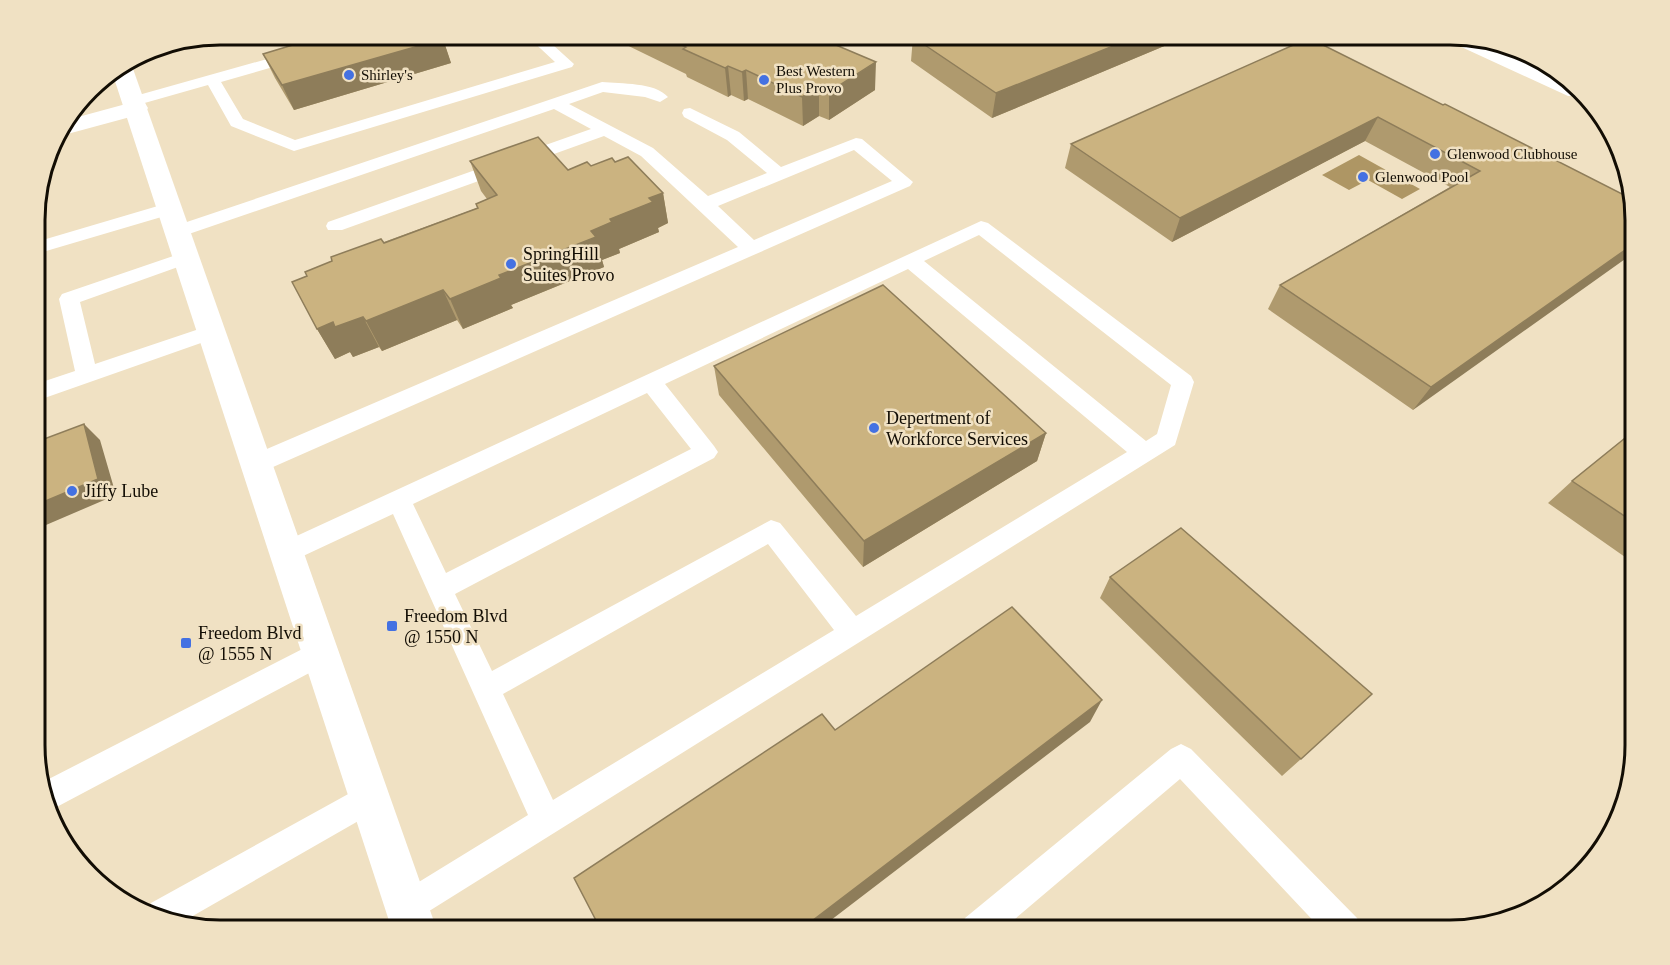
<svg xmlns="http://www.w3.org/2000/svg" width="1670" height="965" font-family="'Times New Roman',serif">
<style>
.water{fill:#ae9664}
.lines{fill:none;stroke-linecap:round;stroke-linejoin:round}
.service{fill:#fff;fill-rule:evenodd}
.tertiary{fill:#fff;fill-rule:evenodd}
.secondary{fill:#fff;fill-rule:evenodd}
.trunk{fill:#fff;fill-rule:evenodd}
.wall{fill:#af9a6e}
.shaded-wall{fill:#8e7d5a}
.building{fill:#cbb380;stroke:#8e7d5a;stroke-width:1.5}
.poi-dot{fill:#4471e2;stroke:#f0e1c3;stroke-width:2}
.labels{text-anchor:middle;stroke-width:5;stroke-linejoin:round;paint-order:stroke}
.far-poi-label{font-size:15px;fill:#120d04;stroke:#f0e1c3;text-anchor:start}
.poi-label{font-size:18px;fill:#120d04;stroke:#f0e1c3;text-anchor:start}
.rim{fill:none;stroke:#120d04;stroke-width:3}
</style>
<rect width="100%" height="100%" fill="#f0e1c3"/>
<!-- water -->
<path class="water" d="M 1359,155 L 1420,189 L 1402,199 L 1368,180 L 1349,190 L 1322,175 Z"/>
<g class="lines">
<!-- service -->
<path class="service" d="M 526,35 L 542,35 L 574,64 L 572,67 L 294,151 L 231,126 L 208,85 L 134,106 L 126,101 L 128,98 L 299,50 L 304,52 L 307,55 L 304,58 L 221,82 L 243,119 L 295,140 L 555,62 Z
M 206,37 L 205,42 L 141,59 L 135,57 L 149,48 Z
M 602,82 C 621,84 655,82 668,97 L 660,102 L 645,97 L 603,92 L 569,104 L 653,148 L 708,196 L 767,173 L 727,140 L 684,117 L 682,113 L 684,109 L 690,108 L 739,132 L 781,167 L 856,138 L 862,139 L 913,182 L 910,186 L 264,471 L 256,473 L 248,471 L 244,464 L 248,457 L 738,247 L 641,156 L 604,136 L 342,230 L 328,230 L 326,226 L 328,222 L 591,129 L 554,109 L 183,236 L 169,236 L 167,232 L 169,228 ZM 854,150 L 892,181 L 754,240 L 718,206 Z
M 168,203 L 175,205 L 177,209 L 175,213 L 36,254 L 36,242 Z
M 981,221 L 988,223 L 1191,376 L 1194,382 L 1175,445 L 418,918 L 407,923 L 396,918 L 391,907 L 396,896 L 528,815 L 393,514 L 286,564 L 277,561 L 273,553 L 277,545 ZM 979,235 L 1171,385 L 1157,434 L 1146,441 L 924,261 ZM 908,269 L 1127,452 L 856,616 L 780,523 L 771,520 L 492,671 L 455,594 L 714,458 L 718,452 L 714,446 L 665,384 ZM 647,393 L 691,449 L 446,573 L 413,504 ZM 768,544 L 834,630 L 553,800 L 503,694 Z
M 185,252 L 192,254 L 195,258 L 192,262 L 80,302 L 95,364 L 211,325 L 218,327 L 221,332 L 218,337 L 36,401 L 36,384 L 75,371 L 59,299 L 62,294 Z
M 320,640 L 330,644 L 334,653 L 330,662 L 51,810 L 41,783 Z
M 1181,744 L 1191,749 L 1357,918 L 1361,930 L 1322,930 L 1180,779 L 1002,930 L 961,930 L 965,918 L 1171,749 Z
M 370,782 L 381,786 L 385,797 L 381,808 L 184,921 L 148,911 L 151,903 Z"/>
<!-- tertiary -->
<path class="tertiary" d="M 137,101 L 145,103 L 148,108 L 145,113 L 60,136 L 56,135 L 67,120 Z"/>
<!-- secondary -->
<path class="secondary" d="M 129,61 L 132,66 L 437,930 L 392,930 L 112,72 Z"/>
<!-- trunk -->
<path class="trunk" d="M 1441,35 C 1463,33 1542,63 1561,77 C 1569,82 1575,90 1582,96 L 1568,96 L 1444,39 Z"/>
</g>
<!-- wall -->
<path class="wall" d="M 604,34 L 810,34 L 875,90 L 829,120 L 819,116 L 803,126 L 748,99 L 744,101 L 731,95 L 728,97 L 687,77 L 686,74 Z
M 1193,34 L 992,118 L 911,61 L 913,37 Z
M 1309,38 L 1632,199 L 1413,410 L 1268,309 L 1280,285 L 1450,187 L 1365,141 L 1172,242 L 1065,168 L 1071,144 Z
M 443,39 L 451,63 L 294,110 L 275,78 L 263,54 Z
M 470,161 L 568,170 L 615,162 L 663,193 L 668,223 L 658,228 L 659,232 L 619,249 L 620,253 L 602,260 L 604,267 L 511,305 L 513,308 L 463,329 L 457,320 L 382,351 L 379,347 L 353,357 L 350,352 L 335,359 L 317,329 L 307,276 L 332,261 L 477,208 L 476,204 L 487,199 L 481,191 Z
M 714,366 L 1046,433 L 1037,461 L 863,567 L 719,395 Z
M 1635,430 L 1635,564 L 1548,503 L 1572,481 Z
M 1110,577 L 1301,759 L 1282,776 L 1100,598 Z"/>
<!-- shaded-wall -->
<path class="shaded-wall" d="M 1143,34 L 1193,34 L 992,118 L 996,93 Z
M 443,39 L 451,63 L 294,110 L 282,85 Z
M 876,62 L 875,90 L 829,120 L 829,92 Z
M 728,66 L 731,95 L 728,97 L 725,68 Z
M 746,70 L 748,99 L 744,101 L 742,72 Z
M 819,87 L 819,116 L 803,126 L 802,97 Z
M 1378,117 L 1365,141 L 1172,242 L 1180,218 Z
M 663,193 L 668,223 L 658,228 L 659,232 L 619,249 L 620,253 L 602,260 L 604,267 L 511,305 L 513,308 L 463,329 L 450,299 L 591,231 L 610,219 L 649,198 Z
M 1635,243 L 1635,252 L 1413,410 L 1431,387 Z
M 443,290 L 457,320 L 382,351 L 366,321 Z
M 363,317 L 379,347 L 353,357 L 350,352 L 335,359 L 317,329 L 333,322 Z
M 84,424 L 100,440 L 116,495 L 39,528 L 36,525 L 36,505 Z
M 1046,433 L 1037,461 L 863,567 L 864,541 Z
M 1102,700 L 1090,722 L 818,930 L 800,930 Z"/>
<!-- building -->
<path class="building" d="M 329,34 L 439,34 L 443,39 L 282,85 L 263,54 Z
M 659,34 L 810,34 L 876,62 L 829,92 L 819,87 L 802,97 L 746,70 L 742,72 L 728,66 L 725,68 L 683,49 L 686,47 Z
M 921,34 L 1143,34 L 996,93 L 913,37 Z
M 1309,38 L 1443,105 L 1445,104 L 1632,199 L 1635,208 L 1635,243 L 1431,387 L 1280,285 L 1480,171 L 1378,117 L 1180,218 L 1071,144 Z
M 538,137 L 568,170 L 587,162 L 591,166 L 612,158 L 615,162 L 628,157 L 663,193 L 649,198 L 653,202 L 610,219 L 612,222 L 591,231 L 596,237 L 499,275 L 501,278 L 450,299 L 443,290 L 366,321 L 363,317 L 335,327 L 333,322 L 317,329 L 292,282 L 307,276 L 305,272 L 332,261 L 331,257 L 381,239 L 384,243 L 478,208 L 476,204 L 497,195 L 470,161 Z
M 883,285 L 1046,433 L 864,541 L 714,366 Z
M 84,424 L 98,479 L 36,505 L 36,442 Z
M 1635,430 L 1635,523 L 1572,481 Z
M 1181,528 L 1372,694 L 1301,759 L 1110,577 Z
M 1012,607 L 1102,700 L 800,930 L 601,930 L 574,878 L 822,714 L 835,730 Z"/>
<!-- markers -->
<g class="poi-dot">
<circle cx="349" cy="75" r="6"/>
<circle cx="764" cy="80" r="6"/>
<circle cx="1435" cy="154" r="6"/>
<circle cx="1363" cy="177" r="6"/>
<circle cx="511" cy="264" r="6"/>
<circle cx="874" cy="428" r="6"/>
<circle cx="72" cy="491" r="6"/>
<rect x="386" y="620" width="12" height="12" rx="3"/>
<rect x="180" y="637" width="12" height="12" rx="3"/>
</g>
<g class="labels">
<!-- far-poi labels -->
<g class="far-poi-label">
<text x="776" y="76">Best Western<tspan x="776" dy="17">Plus Provo</tspan></text>
<text x="361" y="80">Shirley's</text>
<text x="1447" y="159">Glenwood Clubhouse</text>
<text x="1375" y="182">Glenwood Pool</text>
</g>
<!-- poi labels -->
<g class="poi-label">
<text x="523" y="260">SpringHill<tspan x="523" dy="21">Suites Provo</tspan></text>
<text x="886" y="424">Depertment of<tspan x="886" dy="21">Workforce Services</tspan></text>
<text x="84" y="497">Jiffy Lube</text>
<text x="404" y="622">Freedom Blvd<tspan x="404" dy="21">@ 1550 N</tspan></text>
<text x="198" y="639">Freedom Blvd<tspan x="198" dy="21">@ 1555 N</tspan></text>
</g>
</g>
<!-- crop -->
<path d="M0 0H1670V965H0ZM220 45H1450A175 175 0 0 1 1625 220V745A175 175 0 0 1 1450 920H220A175 175 0 0 1 45 745V220A175 175 0 0 1 220 45Z" fill="#f0e1c3" fill-rule="evenodd"/>
<path class="rim" d="M220 45H1450A175 175 0 0 1 1625 220V745A175 175 0 0 1 1450 920H220A175 175 0 0 1 45 745V220A175 175 0 0 1 220 45Z"/>
</svg>
